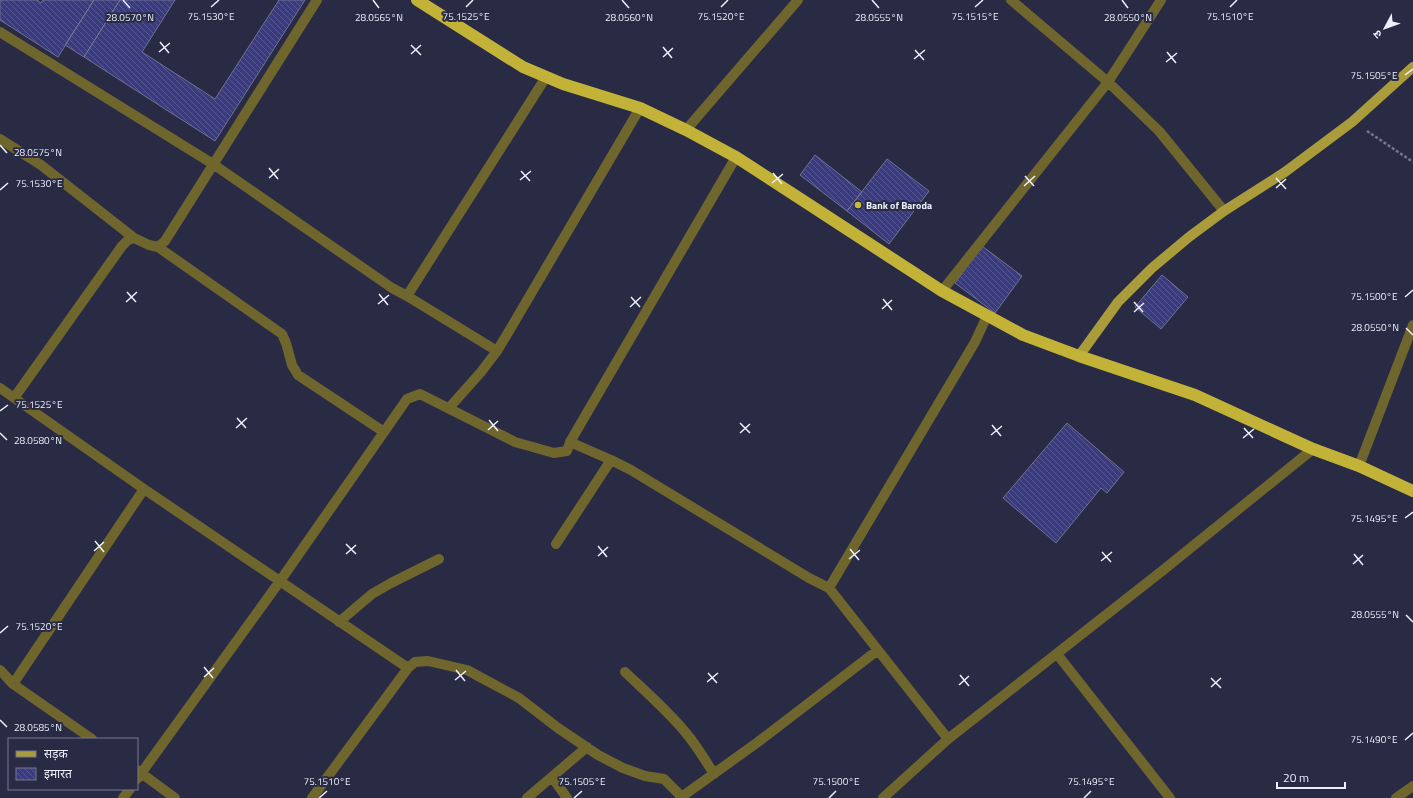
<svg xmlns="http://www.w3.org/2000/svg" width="1413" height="798" font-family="'Titillium Web','Noto Sans Devanagari',sans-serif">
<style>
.building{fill:url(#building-back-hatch);stroke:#6f728f}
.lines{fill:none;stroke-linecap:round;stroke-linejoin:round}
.path{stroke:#75778b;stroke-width:2.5;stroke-dasharray:3 2;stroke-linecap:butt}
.minor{stroke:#6e662d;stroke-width:10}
.major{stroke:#aa9c3b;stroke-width:10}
.highway{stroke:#c3b238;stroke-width:12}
.ticks{fill:none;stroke:#edeffd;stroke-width:1.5}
.poi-dot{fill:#cbba39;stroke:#292b44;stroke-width:1.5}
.labels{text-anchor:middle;stroke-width:4;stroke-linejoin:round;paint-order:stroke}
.poi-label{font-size:10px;font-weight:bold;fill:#edeffd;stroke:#292b44;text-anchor:start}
.ticks-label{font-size:10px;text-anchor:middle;fill:#edeffd;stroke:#292b44;stroke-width:4;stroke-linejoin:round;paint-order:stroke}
</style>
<defs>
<pattern id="building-back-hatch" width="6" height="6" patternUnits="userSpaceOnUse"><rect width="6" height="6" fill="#3a3a7f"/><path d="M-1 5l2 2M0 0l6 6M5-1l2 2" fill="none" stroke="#575792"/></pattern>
</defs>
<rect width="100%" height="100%" fill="#292b44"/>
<!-- building -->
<path class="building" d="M 0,0 L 37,0 L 41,3 L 43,0 L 94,0 L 58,57 L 0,20 Z
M 94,0 L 120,0 L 84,57 L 65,45 Z
M 120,0 L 175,0 L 142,52 L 215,99 L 279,0 L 305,0 L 215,141 L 84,57 Z
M 815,155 L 862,192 L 847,211 L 800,175 Z
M 887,159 L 929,191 L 889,244 L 847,211 Z
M 982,246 L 1022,276 L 995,313 L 955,283 Z
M 1162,275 L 1188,297 L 1161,329 L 1135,307 Z
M 1067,423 L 1124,472 L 1107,493 L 1101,488 L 1056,543 L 1003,498 Z"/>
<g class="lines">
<!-- path -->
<path class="path" d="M 1367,131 L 1413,162"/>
<!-- minor -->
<path class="minor" d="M 1011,0 L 1108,82 L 1159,131 L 1224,211
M 0,32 L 213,164 L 392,288 L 407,296 L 546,77
M 686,130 L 798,0
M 0,139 L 41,165 L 134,238
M 736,157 L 570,442 L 611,460 L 631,470 L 809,578 L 829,588
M 158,247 L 282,334 L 286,343 L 292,365 L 298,375 L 384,432
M 942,291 L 1108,82 L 1161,0
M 407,296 L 497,351
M 0,388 L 144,489 L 408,668
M 14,398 L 122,246 L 128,240 L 134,238 L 149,245 L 158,247 L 165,241 L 317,0
M 449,408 L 481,372 L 497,351 L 512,326 L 640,108
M 1359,466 L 1413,325
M 556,544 L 611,460
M 339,622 L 372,594 L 391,583 L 439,559
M 1057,654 L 1170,798
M 0,670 L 13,684 L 92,739
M 625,672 C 646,692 668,711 686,733 C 697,746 705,760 714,774
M 13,684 L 144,489
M 948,739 L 829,588 L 975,342 L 987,316
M 137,770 L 175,798
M 552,777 L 567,798
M 137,779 L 280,581 L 407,399 L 420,394 L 515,442 L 554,453 L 567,451 L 570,442
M 123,798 L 130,789
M 312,798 L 408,668 L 415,662 L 428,661 L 467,670 L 519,698 L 558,728 L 598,755 L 623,768 L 645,776 L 664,779 L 682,797
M 527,798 L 587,747
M 680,798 L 758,742 L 878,650
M 883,798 L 948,739 L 1162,571 L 1313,449
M 1396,798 L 1413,786"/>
<!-- major -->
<path class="major" d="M 1079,356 L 1118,302 L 1152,268 L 1189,237 L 1224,211 L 1285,172 L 1352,122 L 1413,67"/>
<!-- highway -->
<path class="highway" d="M 417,0 L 523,67 L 563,84 L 640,108 L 686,130 L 736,157 L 942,291 L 1023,335 L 1079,356 L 1195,395 L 1313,449 L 1359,466 L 1413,491"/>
</g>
<!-- ticks -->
<path class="ticks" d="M 123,0 L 130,8M 373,0 L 379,8M 622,0 L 629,8M 872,0 L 879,8M 1122,0 L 1128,8M 211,7 L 219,0M 466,7 L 473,0M 721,7 L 728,0M 975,7 L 983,0M 1230,7 L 1237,0M 160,42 L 169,53M 411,45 L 421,55M 663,47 L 672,58M 915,50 L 924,60M 159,52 L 170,43M 1167,52 L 1176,63M 411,54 L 421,45M 663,57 L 673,48M 914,59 L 925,50M 1166,62 L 1177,53M 1405,75 L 1413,69M 0,145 L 7,153M 269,168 L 278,179M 521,171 L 530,181M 773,173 L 782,184M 1025,176 L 1034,186M 269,178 L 279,169M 1276,178 L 1286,189M 520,180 L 531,171M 772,183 L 783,174M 1024,186 L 1035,176M 1276,188 L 1286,179M 0,190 L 8,183M 127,292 L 136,302M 379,294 L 388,305M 631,297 L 640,307M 1405,297 L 1413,290M 883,299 L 892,310M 126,302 L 137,292M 1134,302 L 1143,312M 378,304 L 389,295M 630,307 L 641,297M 882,309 L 892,300M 1134,312 L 1144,303M 1406,328 L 1413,335M 0,411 L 8,405M 237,418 L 246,428M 489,420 L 498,431M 740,423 L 750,433M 992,425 L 1001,436M 236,428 L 247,418M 1244,428 L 1253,438M 488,430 L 498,421M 0,433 L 7,440M 740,433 L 750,424M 991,435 L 1002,426M 1243,438 L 1254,429M 1405,518 L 1413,512M 95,541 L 104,552M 346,544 L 356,554M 598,546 L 607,557M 850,549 L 859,560M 94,551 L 104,542M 1102,552 L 1111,562M 346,554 L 356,545M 1354,554 L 1363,565M 598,556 L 608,547M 849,559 L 860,550M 1101,561 L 1112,552M 1353,564 L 1363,555M 1406,615 L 1413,622M 0,633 L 8,626M 204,667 L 213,678M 456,670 L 465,681M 708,673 L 717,683M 960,675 L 969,686M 204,677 L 214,668M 1211,678 L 1221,688M 455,680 L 466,671M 707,682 L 718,673M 959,685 L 969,676M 1211,687 L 1221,678M 0,720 L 7,727M 1405,740 L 1413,733M 319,798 L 327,791M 574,798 L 582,791M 829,798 L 836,791M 1084,798 L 1091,791"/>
<!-- markers -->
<circle class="poi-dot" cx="858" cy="205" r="4"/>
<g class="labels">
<!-- poi labels -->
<g class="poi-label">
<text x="866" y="209">Bank of Baroda</text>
</g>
</g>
<g class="ticks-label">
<text x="211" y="20">75.1530°E</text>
<text x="466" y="20">75.1525°E</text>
<text x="721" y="20">75.1520°E</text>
<text x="975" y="20">75.1515°E</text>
<text x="1230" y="20">75.1510°E</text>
<text x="130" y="21">28.0570°N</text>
<text x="379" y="21">28.0565°N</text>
<text x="629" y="21">28.0560°N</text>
<text x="879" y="21">28.0555°N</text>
<text x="1128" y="21">28.0550°N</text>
<text x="1374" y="79">75.1505°E</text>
<text x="38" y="156">28.0575°N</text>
<text x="39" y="187">75.1530°E</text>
<text x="1374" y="300">75.1500°E</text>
<text x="1375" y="331">28.0550°N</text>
<text x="39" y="408">75.1525°E</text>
<text x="38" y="444">28.0580°N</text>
<text x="1374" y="522">75.1495°E</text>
<text x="1375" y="618">28.0555°N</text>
<text x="39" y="630">75.1520°E</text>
<text x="38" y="731">28.0585°N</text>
<text x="1374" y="743">75.1490°E</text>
<text x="327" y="785">75.1510°E</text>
<text x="582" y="785">75.1505°E</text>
<text x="836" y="785">75.1500°E</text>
<text x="1091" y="785">75.1495°E</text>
</g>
<!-- legend -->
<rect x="8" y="738" width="130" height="52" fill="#292b44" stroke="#77798e"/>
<rect x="16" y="751" width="20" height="6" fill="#aa9c3b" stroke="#77798e"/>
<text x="44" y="758" font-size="12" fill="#edeffd">सड़क</text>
<rect x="16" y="768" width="20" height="12" fill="url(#building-back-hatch)" stroke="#77798e"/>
<text x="44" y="778" font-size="12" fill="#edeffd">इमारत</text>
<!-- north arrow -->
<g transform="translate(1385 28) rotate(229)" stroke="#292b44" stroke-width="3" paint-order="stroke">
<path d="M0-3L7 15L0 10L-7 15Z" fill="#edeffd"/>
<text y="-6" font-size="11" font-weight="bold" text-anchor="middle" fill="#edeffd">उ</text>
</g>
<!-- scale -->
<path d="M1277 782v6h68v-6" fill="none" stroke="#edeffd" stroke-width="2"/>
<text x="1283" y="782" font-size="12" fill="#edeffd" stroke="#292b44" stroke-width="3" paint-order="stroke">20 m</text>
</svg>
